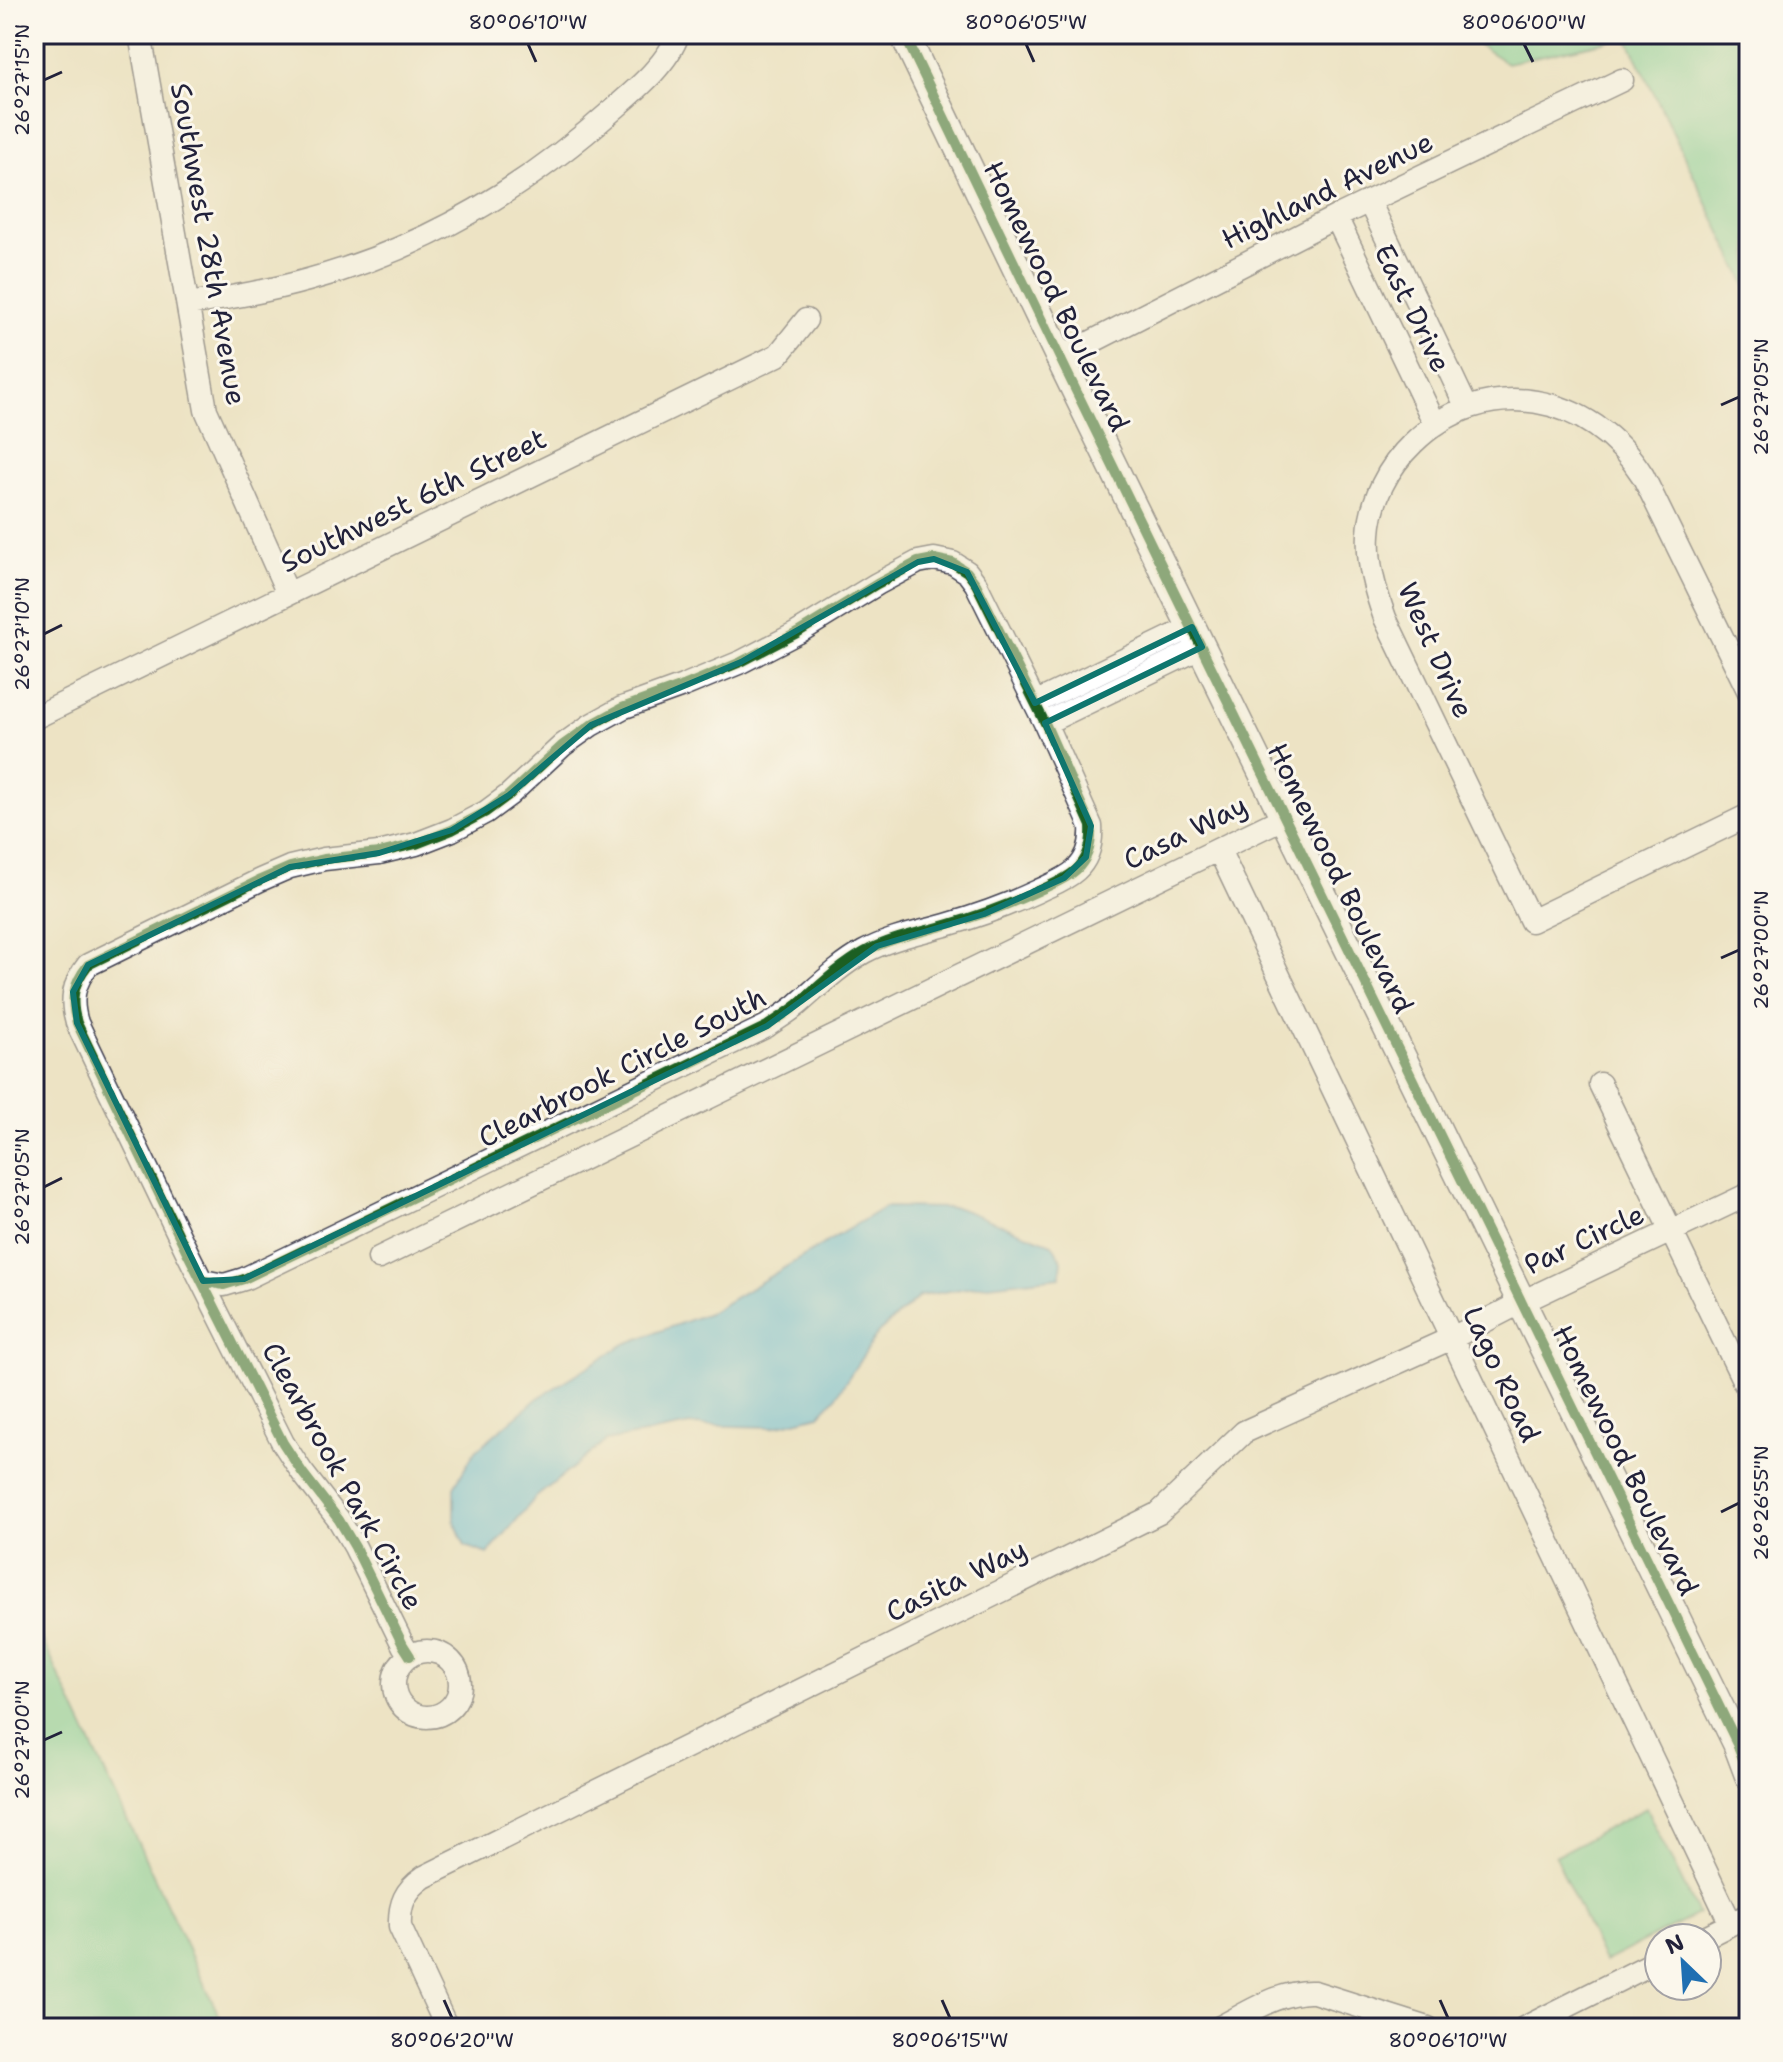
<svg xmlns="http://www.w3.org/2000/svg" width="1783" height="2062" font-family="'Shantell Sans',sans-serif">
<style>
.green{fill:#75cf96;stroke:#4c7868;stroke-width:2}
.water{fill:#5fbcdd;stroke:#406f8c;stroke-width:2}
.lines{fill:none;stroke-linecap:round;stroke-linejoin:round}
.minor-casing{stroke:#403f50;stroke-width:25}
.tertiary-casing{stroke:#403f50;stroke-width:31}
.minor{stroke:#fff;stroke-width:22}
.tertiary{stroke:#fff;stroke-width:28}
.cycleway-casing{stroke:#fbf7ec;stroke-width:15}
.cycleway{stroke:#1b5e20;stroke-width:10}
.marked{fill:none;stroke:#0f766e;stroke-width:6;stroke-linejoin:round}
.ticks{fill:none;stroke:#22223b;stroke-width:3}
.labels{text-anchor:middle;stroke-width:6;stroke-linejoin:round;paint-order:stroke}
.street-label{font-size:28px;fill:#22223b;stroke:#fbf7ec}
.neatline{fill:none;stroke:#22223b;stroke-width:3}
.ticks-label{font-size:20px;text-anchor:middle;fill:#22223b}
</style>
<rect width="100%" height="100%" fill="#fbf7ec"/>
<filter id="ink" filterUnits="userSpaceOnUse"><feTurbulence type="fractalNoise" baseFrequency=".0125" numOctaves="2"/><feDisplacementMap in="SourceGraphic" scale="16" xChannelSelector="R" yChannelSelector="G"/><feConvolveMatrix kernelMatrix="1 2 1 2 8 2 1 2 1" color-interpolation-filters="sRGB"/></filter>
<filter id="wash" filterUnits="userSpaceOnUse"><feTurbulence type="fractalNoise" baseFrequency=".006" numOctaves="4" result="noise"/><feDisplacementMap in="SourceGraphic" scale="32" xChannelSelector="R" yChannelSelector="G"/><feGaussianBlur stdDeviation="1.8" result="paint"/><feColorMatrix in="noise" values="0 0 0 0 0 0 0 0 0 0 0 0 0 0 0 0 0 1.4 0 .05"/><feComposite in="paint" operator="in"/></filter>
<g filter="url(#wash)">
<rect width="100%" height="100%" fill="#ede3c4"/>
<!-- green -->
<path class="green" d="M 1462,34 L 1749,34 L 1749,291 L 1627,37 L 1507,63 Z
M 34,1622 L 225,2028 L 34,2028 Z
M 1646,1808 L 1698,1914 L 1604,1962 L 1555,1856 Z"/>
<!-- water -->
<path class="water" d="M 885,1207 L 958,1208 L 1052,1244 L 1062,1261 L 1060,1277 L 979,1286 L 920,1296 L 878,1333 L 835,1398 L 819,1415 L 772,1427 L 690,1425 L 606,1441 L 535,1498 L 488,1554 L 465,1546 L 454,1520 L 454,1487 L 475,1451 L 538,1398 L 625,1344 L 711,1312 Z"/>
</g>
<g filter="url(#ink)">
<g class="lines">
<defs>
<path id="minor" d="M 140,34 L 206,410 L 288,594
M 1369,201 L 1467,408
M 1336,217 L 1435,424
M 188,304 C 229,298 269,291 308,280 C 423,249 527,187 615,108 C 637,89 669,62 678,34
M 1060,358 L 1336,217 L 1622,80
M 1749,692 L 1643,476 C 1591,393 1485,372 1413,443 C 1388,467 1371,500 1369,534 C 1367,564 1375,590 1385,618 L 1531,921 L 1749,815
M 1035,703 L 1192,627
M 34,718 L 778,355 L 806,320
M 1045,723 L 1202,647
M 1219,850 L 1731,1924
M 1600,1084 L 1749,1392
M 379,1258 L 1285,817
M 203,1281 L 224,1285 L 244,1279 L 767,1026 C 777,1019 787,1013 797,1005 C 819,986 839,966 864,952 C 890,938 918,933 946,925 C 978,916 1008,905 1038,891 C 1050,885 1065,880 1076,870 C 1089,858 1092,842 1091,826 L 1045,723 L 976,584 L 967,572 L 953,563 L 934,559 L 918,562 L 877,584 L 797,633 L 741,662 L 683,686 L 622,708 L 591,725 L 563,745 L 509,795 L 486,812 L 452,830 L 416,844 L 379,853 L 324,859 L 290,867 L 260,880 L 88,965 C 73,984 70,1000 77,1023 L 187,1252 L 283,1443 L 302,1472 L 339,1520 L 355,1547 L 403,1645 L 410,1656
M394 1684a33 33 0 1 1 66 0a33 33 0 1 1-66 0Z
M 1703,1938 L 1749,1915
M 447,2028 L 400,1927 C 399,1904 405,1890 424,1877 L 1159,1513 L 1244,1432 L 1452,1338 L 1522,1302 L 1749,1194
M 1218,2028 C 1248,2013 1280,1990 1314,1992 L 1428,2028
M 1524,2028 L 1659,1960"/>
<path id="tertiary" d="M 904,34 L 1060,358 L 1737,1743 L 1749,1775"/>
</defs>
<!-- minor casing -->
<use href="#minor" class="minor-casing"/>
<!-- tertiary casing -->
<use href="#tertiary" class="tertiary-casing"/>
<!-- minor -->
<use href="#minor" class="minor"/>
<!-- tertiary -->
<use href="#tertiary" class="tertiary"/>
<defs>
<path id="cycleway" d="M 904,34 L 1060,358 L 1737,1743 L 1749,1775
M 203,1281 L 224,1285 L 244,1279 L 767,1026 C 777,1019 787,1013 797,1005 C 819,986 839,966 864,952 C 890,938 918,933 946,925 C 978,916 1008,905 1038,891 C 1050,885 1065,880 1076,870 C 1089,858 1092,842 1091,826 L 1045,723 L 976,584 L 967,572 L 953,563 L 934,559 L 918,562 L 877,584 L 797,633 L 741,662 L 683,686 L 622,708 L 591,725 L 563,745 L 509,795 L 486,812 L 452,830 L 416,844 L 379,853 L 324,859 L 290,867 L 260,880 L 88,965 C 73,984 70,1000 77,1023 L 187,1252 L 283,1443 L 302,1472 L 339,1520 L 355,1547 L 403,1645 L 410,1656"/>
</defs>
<!-- cycleway casing -->
<use href="#cycleway" class="cycleway-casing"/>
<!-- cycleway -->
<use href="#cycleway" class="cycleway"/>
</g>
</g>
<!-- marked area -->
<path d="M0 0H1783V2062H0ZM 934,559 L 967,572 L 1035,703 L 1192,627 L 1202,647 L 1045,723 L 1091,826 L 1086,857 L 1064,878 L 984,914 L 877,946 L 767,1026 L 244,1279 L 203,1281 L 77,1023 L 73,992 L 88,965 L 290,867 L 379,853 L 452,830 L 509,795 L 591,725 L 741,662 L 918,562 Z" fill="#ede3c4" fill-opacity=".55" fill-rule="evenodd"/>
<path class="marked" d="M 934,559 L 967,572 L 1035,703 L 1192,627 L 1202,647 L 1045,723 L 1091,826 L 1086,857 L 1064,878 L 984,914 L 877,946 L 767,1026 L 244,1279 L 203,1281 L 77,1023 L 73,992 L 88,965 L 290,867 L 379,853 L 452,830 L 509,795 L 591,725 L 741,662 L 918,562 Z"/>
<!-- ticks -->
<path class="ticks" d="M 528,44 L 536,62M 1026,44 L 1034,62M 1524,44 L 1533,62M 44,80 L 62,72M 1721,405 L 1739,397M 44,634 L 62,625M 1721,958 L 1739,950M 44,1187 L 62,1178M 1721,1512 L 1739,1503M 44,1740 L 62,1732M 444,2000 L 452,2018M 942,2000 L 950,2018M 1440,2000 L 1448,2018"/>
<g class="labels">
<!-- street labels -->
<g class="street-label">
<text transform="translate(1327 190) rotate(-26)" y="10">Highland Avenue</text>
<text transform="translate(209 244) rotate(80)" y="10">Southwest 28th Avenue</text>
<text transform="translate(1057 296) rotate(64)" y="10">Homewood Boulevard</text>
<text transform="translate(1413 308) rotate(64)" y="10">East Drive</text>
<text transform="translate(413 500) rotate(-26)" y="10">Southwest 6th Street</text>
<text transform="translate(1436 650) rotate(66)" y="10">West Drive</text>
<text transform="translate(1185 832) rotate(-26)" y="10">Casa Way</text>
<text transform="translate(1341 878) rotate(64)" y="10">Homewood Boulevard</text>
<text transform="translate(622 1067) rotate(-27)" y="10">Clearbrook Circle South</text>
<text transform="translate(1584 1239) rotate(-25)" y="10">Par Circle</text>
<text transform="translate(1502 1374) rotate(65)" y="10">Lago Road</text>
<text transform="translate(1626 1460) rotate(64)" y="10">Homewood Boulevard</text>
<text transform="translate(343 1476) rotate(61)" y="10">Clearbrook Park Circle</text>
<text transform="translate(956 1580) rotate(-26)" y="10">Casita Way</text>
</g>
</g>
<!-- margin -->
<rect width="1783" height="2062" fill="none" stroke="#fbf7ec" stroke-width="88"/>
<!-- north arrow -->
<g transform="translate(1683 1962) rotate(335)"><circle r="38" fill="#fbf7ec" stroke="#a4a2a5" stroke-width="2"/>
<path d="M0-6L14 30L0 20L-14 30Z" fill="#1f6fb2"/>
<text y="-12" font-size="22" font-weight="bold" text-anchor="middle" fill="#22223b">N</text>
</g>
<rect x="44" y="44" width="1695" height="1974" class="neatline"/>
<g class="ticks-label">
<text x="528" y="29">80°06'10"W</text>
<text x="1026" y="29">80°06'05"W</text>
<text x="1524" y="29">80°06'00"W</text>
<text transform="translate(22 80) rotate(-90)" y="7">26°27'15"N</text>
<text transform="translate(1761 397) rotate(-90)" y="7">26°27'05"N</text>
<text transform="translate(22 634) rotate(-90)" y="7">26°27'10"N</text>
<text transform="translate(1761 950) rotate(-90)" y="7">26°27'00"N</text>
<text transform="translate(22 1187) rotate(-90)" y="7">26°27'05"N</text>
<text transform="translate(1761 1503) rotate(-90)" y="7">26°26'55"N</text>
<text transform="translate(22 1740) rotate(-90)" y="7">26°27'00"N</text>
<text x="452" y="2047">80°06'20"W</text>
<text x="950" y="2047">80°06'15"W</text>
<text x="1448" y="2047">80°06'10"W</text>
</g>
</svg>
